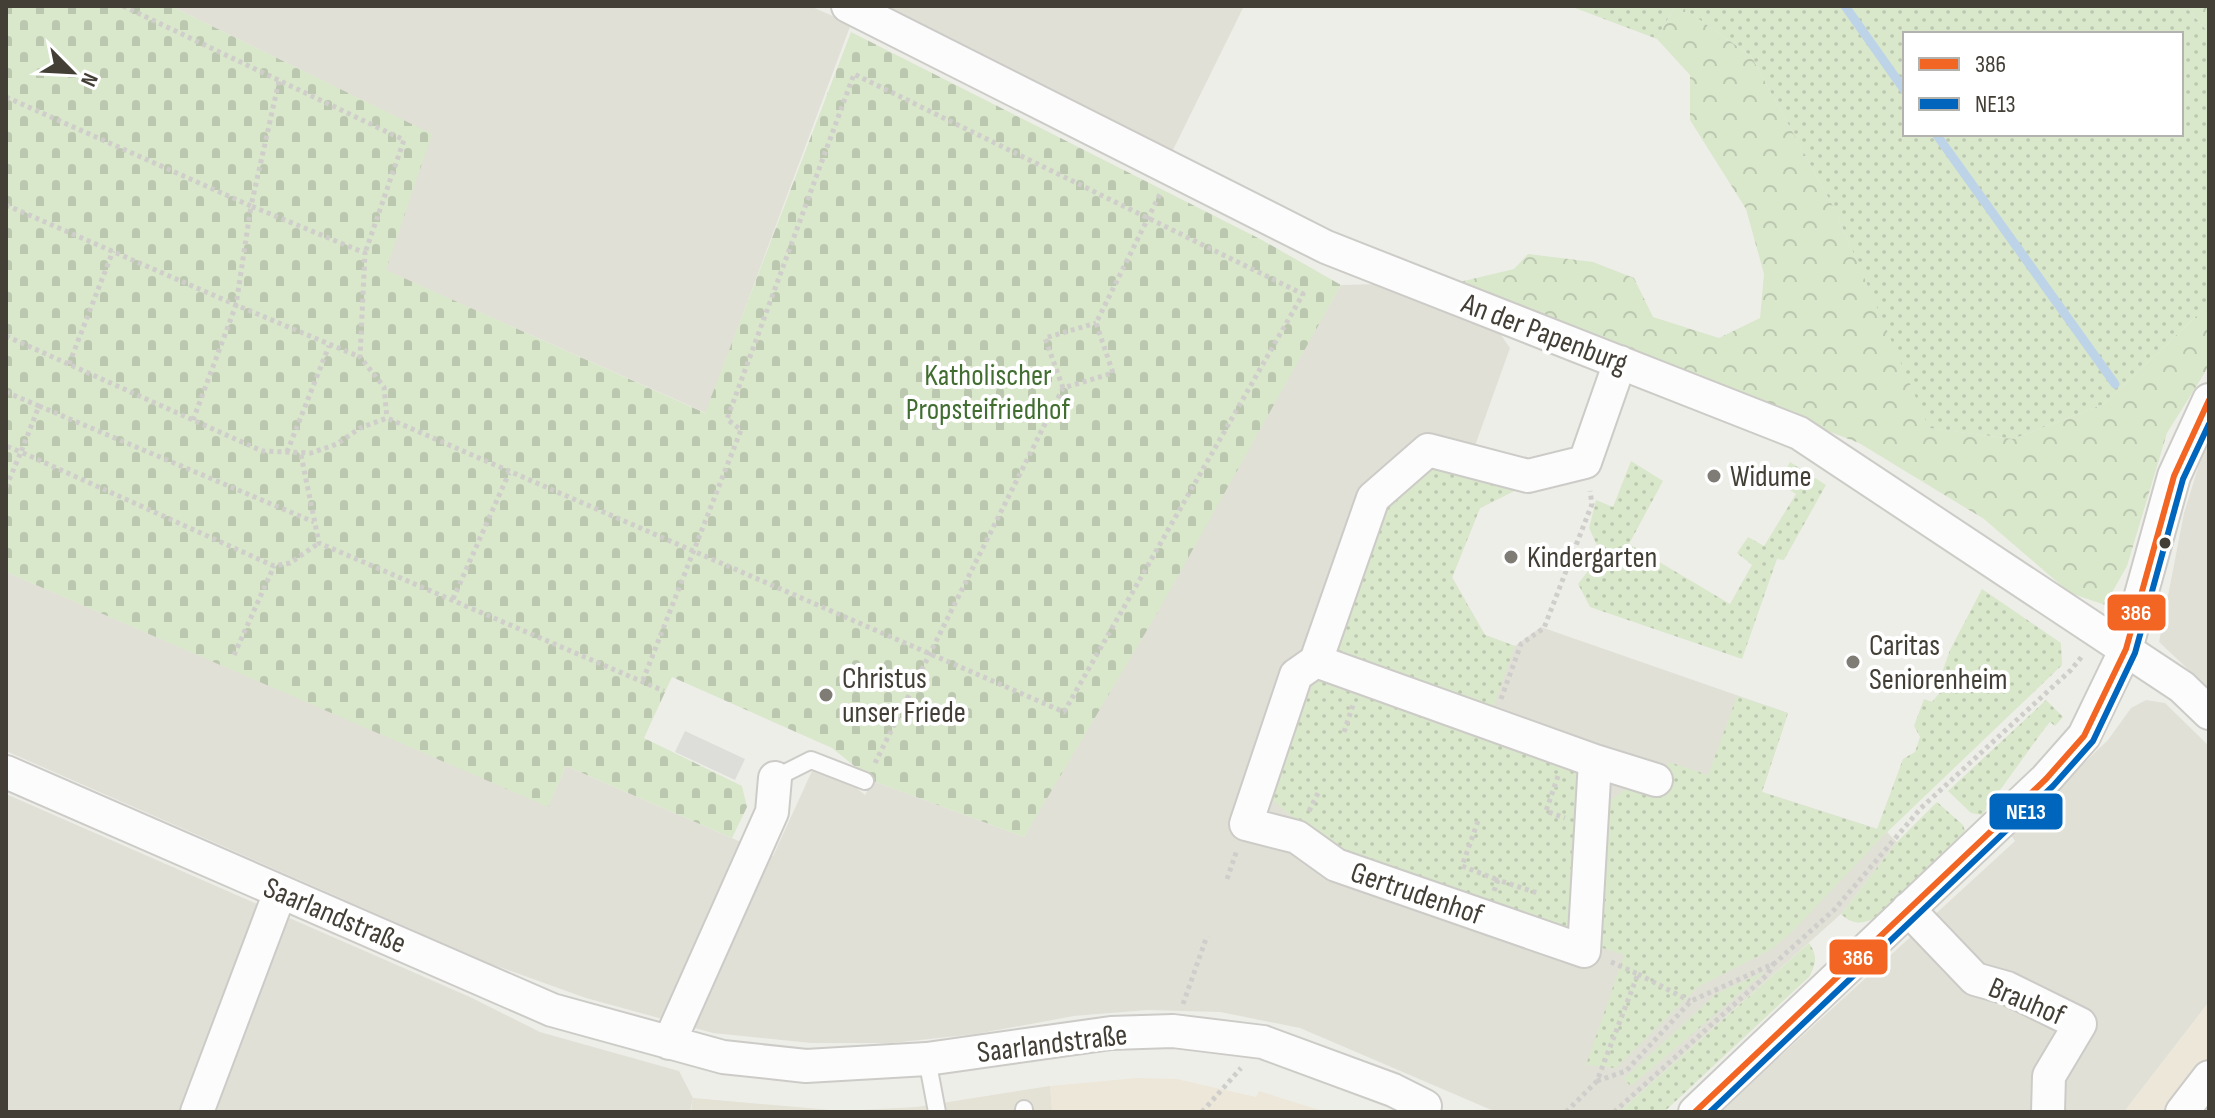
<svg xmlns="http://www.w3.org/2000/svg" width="2215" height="1118" font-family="'Sofia Sans Condensed',sans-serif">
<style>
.residential{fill:#e1e0d7}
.commercial{fill:#ede7da}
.education{fill:#e4e1d5}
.grass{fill:url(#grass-dots);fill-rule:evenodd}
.forest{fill:url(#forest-crowns)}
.cemetery{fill:url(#cemetery-stones)}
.parking{fill:#ddddd9}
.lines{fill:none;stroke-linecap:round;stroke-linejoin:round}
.stream{stroke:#bdd3e8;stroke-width:9}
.lane-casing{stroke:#cccbc7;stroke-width:20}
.street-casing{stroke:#cccbc7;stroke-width:36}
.path{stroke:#cfcecb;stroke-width:5;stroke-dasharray:4 4;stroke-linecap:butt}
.lane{stroke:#fcfcfc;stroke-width:16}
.street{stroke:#fcfcfc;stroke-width:32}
.bus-1-casing{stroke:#fff;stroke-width:12}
.bus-2-casing{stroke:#fff;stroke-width:12}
.bus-1{stroke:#f26522;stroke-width:6}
.bus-2{stroke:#0065bd;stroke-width:6}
.poi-dot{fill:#7f7c75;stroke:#fff;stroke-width:3}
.bus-dot{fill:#433f36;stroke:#fff;stroke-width:3}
.labels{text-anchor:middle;stroke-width:8;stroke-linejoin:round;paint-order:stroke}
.street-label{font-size:30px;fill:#433f36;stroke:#fff}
.park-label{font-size:30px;fill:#416e30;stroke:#fff}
.poi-label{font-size:30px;fill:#433f36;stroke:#fff;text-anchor:start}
.line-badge{stroke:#fff;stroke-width:3}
.badge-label{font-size:22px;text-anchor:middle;font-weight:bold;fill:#fff}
</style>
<defs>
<pattern id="grass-dots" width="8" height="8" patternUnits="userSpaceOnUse" patternTransform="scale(2)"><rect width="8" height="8" fill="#d9e7cb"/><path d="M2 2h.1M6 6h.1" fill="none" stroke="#bbc7af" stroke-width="1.8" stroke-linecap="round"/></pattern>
<pattern id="forest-crowns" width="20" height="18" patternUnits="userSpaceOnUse" patternTransform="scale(2)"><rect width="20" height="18" fill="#d9e7cb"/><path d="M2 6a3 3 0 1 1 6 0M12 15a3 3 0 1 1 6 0" fill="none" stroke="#bbc7af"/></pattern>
<pattern id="cemetery-stones" width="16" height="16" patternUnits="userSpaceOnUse" patternTransform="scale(2)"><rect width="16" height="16" fill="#d9e7cb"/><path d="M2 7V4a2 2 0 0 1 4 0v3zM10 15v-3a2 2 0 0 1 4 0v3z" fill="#bbc7af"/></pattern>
</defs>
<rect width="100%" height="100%" fill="#eeeee9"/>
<!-- residential -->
<path class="residential" d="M 171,6 L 810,6 L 851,24 L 706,413 L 385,270 L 431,134 Z
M 882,6 L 1244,6 L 1173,150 Z
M 1378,284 L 1496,328 L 1510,348 L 1466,471 L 1522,487 L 1480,508 L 1452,577 L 1485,635 L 1515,646 L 1541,627 L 1788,713 L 1762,792 L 1887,832 L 1897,842 L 1841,914 L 1619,1112 L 1496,1112 L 1300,1028 L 1220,1012 L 1147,1010 L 1074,1016 L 976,1034 L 892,1043 L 811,1043 L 713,1033 L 586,998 L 491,964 L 6,751 L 6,572 L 548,806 L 566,766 L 773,856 L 812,771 L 853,785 L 865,795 L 873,781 L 1024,837 L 1341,285 Z
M 2209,432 L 2209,689 L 2159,642 L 2184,513 Z
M 2146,700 L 2165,703 L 2209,746 L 2209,1002 L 2124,1112 L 1708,1112 L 1768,1057 L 1774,1062 L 2015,841 L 2010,834 L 2108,740 L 2131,708 Z
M 6,794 L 470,997 L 540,1032 L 679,1071 L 693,1098 L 690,1112 L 6,1112 Z"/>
<!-- commercial -->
<path class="commercial" d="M 2209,1002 L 2209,1112 L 2124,1112 L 2196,1019 Z
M 1136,1078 L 1177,1079 L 1256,1097 L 1259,1091 L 1326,1112 L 1052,1112 L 1050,1086 Z"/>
<!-- education -->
<path class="education" d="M 1050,1086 L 1052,1112 L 691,1112 L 693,1098 L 842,1111 L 917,1107 Z"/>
<!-- grass -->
<path class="grass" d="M 1570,6 L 1675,6 L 1657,39 Z
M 1680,6 L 2185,6 L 2209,33 L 2209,304 L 2104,404 L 2013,439 L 1928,428 L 1835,210 L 1751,56 ZM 1905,34 L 2181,34 L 2181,134 L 1905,134 Z
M 1631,461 L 1663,481 L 1629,544 L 1730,604 L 1752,565 L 1737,553 L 1748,537 L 1764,546 L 1796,494 L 1779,483 L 1790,462 L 1826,485 L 1784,560 L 1777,559 L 1742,659 L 1590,607 L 1578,584 L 1601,554 L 1589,528 L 1596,500 L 1613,507 Z
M 1432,462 L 1522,487 L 1480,508 L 1452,578 L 1485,635 L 1515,646 L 1486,728 L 1581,761 L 1605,805 L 1637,780 L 1660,788 L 1669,762 L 1708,775 L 1737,696 L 1788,713 L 1762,792 L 1877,829 L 1903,759 L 1915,752 L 1920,737 L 1914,726 L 1924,699 L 1932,702 L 1941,691 L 1937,687 L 1950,650 L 1982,589 L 2061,643 L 2062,665 L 1882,837 L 1793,931 L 1772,949 L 1698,987 L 1616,1068 L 1586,1065 L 1624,955 L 1344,862 L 1270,798 L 1379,508 Z
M 2046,700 L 2063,717 L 2055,726 L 2050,722 L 2042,732 L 1982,815 L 1971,813 L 1948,791 Z
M 1937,802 L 1963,825 L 1965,831 C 1943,853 1898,904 1875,918 C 1862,925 1851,924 1841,914 L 1897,842 Z
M 1809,943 C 1818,956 1816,964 1809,977 L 1664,1112 L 1619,1112 Z
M 1766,971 L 1631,1086 L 1623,1079 L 1716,994 Z"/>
<!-- forest -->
<path class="forest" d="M 1675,6 L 1680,6 L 1751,56 L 1835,210 L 1929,428 L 2013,439 L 2104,404 L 2209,304 L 2209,366 L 2167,433 L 2127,566 L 2105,605 L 2070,593 L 1984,519 L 1859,443 L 1447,285 L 1514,269 L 1528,254 L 1593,262 L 1634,278 L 1653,317 L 1719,338 L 1760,318 L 1764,274 L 1746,209 L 1690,120 L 1690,75 L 1657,39 Z
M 2185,6 L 2209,6 L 2209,33 Z"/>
<!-- cemetery -->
<path class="cemetery" d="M 6,6 L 171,6 L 432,134 L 386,270 L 705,413 L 851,32 L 1262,240 L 1341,285 L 1159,610 L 1024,837 L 873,781 L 832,748 L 672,677 L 644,738 L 742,786 L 747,807 L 732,838 L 566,766 L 548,807 L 6,572 Z"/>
<!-- parking -->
<path class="parking" d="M 685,731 L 745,759 L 735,780 L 675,752 Z"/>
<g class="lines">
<!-- stream -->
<path class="stream" d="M 1845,6 L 1905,91
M 1936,134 L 2115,384"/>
<defs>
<path id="lane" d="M 775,778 L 811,760 L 865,781
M 927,1059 L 937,1112
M 1024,1112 L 1024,1109"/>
<path id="street" d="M 848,6 L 1326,247 L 1799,433 L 2182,687 L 2209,713
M 1316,661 L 1296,675 L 1246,824 L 1297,837 L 1336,865 L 1584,951 L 1595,761 L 1316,661 L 1373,498 L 1428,450 L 1528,476 L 1585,462 L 1620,362
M 1595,761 L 1656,780
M 6,772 L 552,1010 L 723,1057 L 806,1066 L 927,1059 L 1111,1033 L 1173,1031 L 1263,1042 L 1393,1090 L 1425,1106
M 1908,909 L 1975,979 L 2007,988 L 2080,1024 L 2049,1076 L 2048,1112
M 669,1043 L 772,812 L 775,778
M 197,1112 L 280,892
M 1695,1112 L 2046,779 L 2084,736 L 2126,649 L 2174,476 L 2209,400
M 2182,1112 L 2209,1077"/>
</defs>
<!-- lane casing -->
<use href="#lane" class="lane-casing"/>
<!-- street casing -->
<use href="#street" class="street-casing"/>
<!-- path -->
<path class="path" d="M 123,6 L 404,140 L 365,253
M 6,97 L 251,206 L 279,81
M 6,205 L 236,305 L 251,206 L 365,253 L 360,357 L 384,387 L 387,418
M 6,336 L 262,451 L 311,453 L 337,444 L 360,428 L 387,418 L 1064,712 L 1303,294 L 854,74 L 727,419 L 741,430 L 643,680
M 69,364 L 113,251
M 1063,388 L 1045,338 L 1096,323
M 6,392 L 39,406 L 21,452 L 6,446
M 39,406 L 314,522
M 193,420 L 236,305 L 360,357
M 287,452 L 329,346
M 301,455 L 319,543 L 664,691
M 6,487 L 21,452 L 274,566 L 290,563 L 319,543
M 453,599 L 509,473
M 234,655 L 274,566
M 1501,699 L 1521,644 L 1544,628 L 1592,504 L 1590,491
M 1344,732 L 1353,705
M 875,763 L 1063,388 L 1113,373 L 1096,323 L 1160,194
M 1558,776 L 1546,811 L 1565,818
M 1309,811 L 1319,791
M 1478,821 L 1462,866 L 1498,880
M 1227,879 L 1237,850
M 1494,891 L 1498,880 L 1540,894
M 1638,974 L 1690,1001
M 1183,1004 L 1207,936
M 1597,1081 L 1626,1071 L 1691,1001 L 1775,963 L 1835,909 L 1921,808 L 2071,670 L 2083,655
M 1202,1112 L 1241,1068
M 1566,1112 L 1597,1081 L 1638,974 L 1609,961
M 1614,1112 L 1767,975 L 1774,963"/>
<!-- lane -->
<use href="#lane" class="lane"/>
<!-- street -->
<use href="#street" class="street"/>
<defs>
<path id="bus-1" d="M 1695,1112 L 2046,779 L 2084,736 L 2126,649 L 2174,476 L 2209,400"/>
<path id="bus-2" d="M 1710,1112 L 2053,786 L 2093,741 L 2135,653 L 2183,479 L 2209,424"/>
</defs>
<!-- bus-1 casing -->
<use href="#bus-1" class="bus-1-casing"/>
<!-- bus-2 casing -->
<use href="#bus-2" class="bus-2-casing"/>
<!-- bus-1 -->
<use href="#bus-1" class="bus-1"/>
<!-- bus-2 -->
<use href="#bus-2" class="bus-2"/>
</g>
<!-- markers -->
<g class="poi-dot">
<circle cx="1714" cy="476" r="8"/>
<circle cx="1511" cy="557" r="8"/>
<circle cx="1853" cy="662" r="8"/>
<circle cx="826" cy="695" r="8"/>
</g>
<circle class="bus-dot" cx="2165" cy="543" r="7"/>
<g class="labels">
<!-- street labels -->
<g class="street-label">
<text transform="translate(1545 333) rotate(21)" y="10">An der Papenburg</text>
<text transform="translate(1417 893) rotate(19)" y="10">Gertrudenhof</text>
<text transform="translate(335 915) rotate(23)" y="10">Saarlandstraße</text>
<text transform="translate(2027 1001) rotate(23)" y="10">Brauhof</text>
<text transform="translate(1052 1043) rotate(-7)" y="10">Saarlandstraße</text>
</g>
<!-- park labels -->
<g class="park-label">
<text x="988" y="385">Katholischer<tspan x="988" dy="34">Propsteifriedhof</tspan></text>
</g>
<!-- poi labels -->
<g class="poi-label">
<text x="1730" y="486">Widume</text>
<text x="1527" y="567">Kindergarten</text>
<text x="1869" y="655">Caritas<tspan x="1869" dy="34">Seniorenheim</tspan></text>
<text x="842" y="688">Christus<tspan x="842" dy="34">unser Friede</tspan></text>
</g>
</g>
<g class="line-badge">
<rect x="2106" y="593" width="61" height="39" rx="8" fill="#f26522"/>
<rect x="1988" y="792" width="76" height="39" rx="8" fill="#0065bd"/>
<rect x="1828" y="938" width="61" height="38" rx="8" fill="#f26522"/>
</g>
<g class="badge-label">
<text x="2136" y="620">386</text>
<text x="2026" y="819">NE13</text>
<text x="1858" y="965">386</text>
</g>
<!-- border -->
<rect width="2215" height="1118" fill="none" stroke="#433f36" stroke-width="16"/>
<!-- legend -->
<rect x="1903" y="32" width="280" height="104" fill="#ffffff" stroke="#b4b2af" stroke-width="2"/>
<rect x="1919" y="58" width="40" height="12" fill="#f26522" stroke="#b4b2af" stroke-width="2"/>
<text x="1975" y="72" font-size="24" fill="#433f36">386</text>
<rect x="1919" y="98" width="40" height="12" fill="#0065bd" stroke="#b4b2af" stroke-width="2"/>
<text x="1975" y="112" font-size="24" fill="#433f36">NE13</text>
<!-- north arrow -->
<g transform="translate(72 72) rotate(114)" stroke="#ffffff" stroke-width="6" paint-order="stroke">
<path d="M0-6L14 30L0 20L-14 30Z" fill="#433f36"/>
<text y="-12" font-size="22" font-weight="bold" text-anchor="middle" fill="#433f36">N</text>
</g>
</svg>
